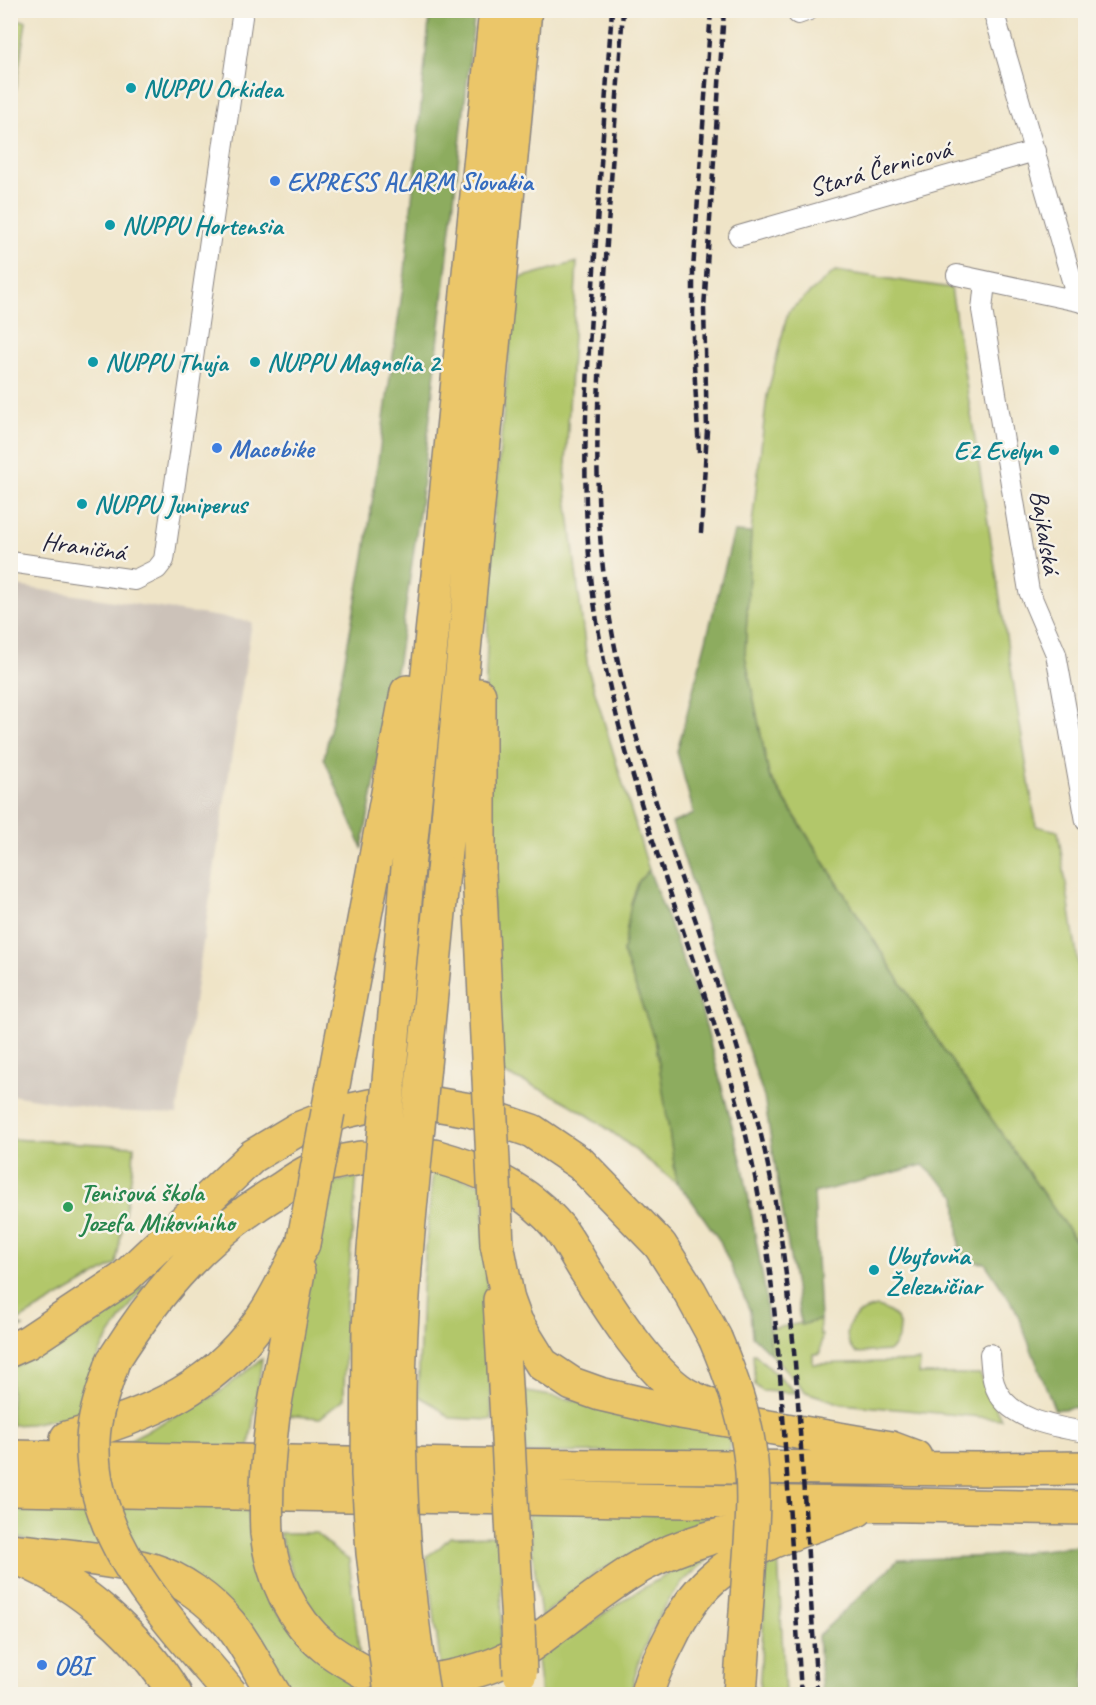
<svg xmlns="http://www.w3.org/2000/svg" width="1096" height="1705" font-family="Caveat,sans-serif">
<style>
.industrial{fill:#ccc2b9}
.green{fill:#b2c76b;stroke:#6a7453;stroke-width:1.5}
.forest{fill:#8dac5f;stroke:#58674d;stroke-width:1.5}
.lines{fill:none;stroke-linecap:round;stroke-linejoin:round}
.street-casing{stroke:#888381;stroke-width:22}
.highway-casing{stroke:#888381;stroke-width:36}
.street{stroke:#fff;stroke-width:20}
.highway{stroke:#ebc669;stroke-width:33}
.rail{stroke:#22223b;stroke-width:4.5;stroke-dasharray:9 4.5;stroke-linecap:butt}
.highway-bridge-casing{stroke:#888381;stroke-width:36;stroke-linecap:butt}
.highway-bridge{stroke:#ebc669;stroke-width:33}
.culture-dot{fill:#0f9aa8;stroke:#f7f3e8;stroke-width:2}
.shop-dot{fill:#3f7fe0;stroke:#f7f3e8;stroke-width:2}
.leisure-dot{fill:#2e9e5b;stroke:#f7f3e8;stroke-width:2}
.labels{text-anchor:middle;stroke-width:5;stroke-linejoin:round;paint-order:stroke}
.culture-label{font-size:26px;font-weight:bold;fill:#0d838f;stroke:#f7f3e8;text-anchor:start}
.street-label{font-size:26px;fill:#22223b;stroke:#f7f3e8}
.shop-label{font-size:26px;font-weight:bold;fill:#366cbe;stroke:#f7f3e8;text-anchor:start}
.leisure-label{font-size:26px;font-weight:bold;fill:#27864d;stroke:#f7f3e8;text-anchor:start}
</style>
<rect width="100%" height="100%" fill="#f7f3e8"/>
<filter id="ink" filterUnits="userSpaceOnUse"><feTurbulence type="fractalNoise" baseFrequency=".0167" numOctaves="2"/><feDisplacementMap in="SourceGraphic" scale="12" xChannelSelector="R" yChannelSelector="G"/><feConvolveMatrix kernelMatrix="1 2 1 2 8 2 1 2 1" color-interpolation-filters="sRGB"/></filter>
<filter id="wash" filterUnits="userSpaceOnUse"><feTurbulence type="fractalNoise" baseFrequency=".008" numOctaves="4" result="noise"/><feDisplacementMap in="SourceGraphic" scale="24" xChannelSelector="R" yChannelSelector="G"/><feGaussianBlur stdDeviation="1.35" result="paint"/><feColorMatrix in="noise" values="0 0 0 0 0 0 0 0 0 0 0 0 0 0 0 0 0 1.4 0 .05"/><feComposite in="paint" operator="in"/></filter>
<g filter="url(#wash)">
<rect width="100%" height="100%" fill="#efe4c7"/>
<!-- industrial -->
<path class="industrial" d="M 10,585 L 252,622 L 177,1114 L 112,1111 L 11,1095 Z"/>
<!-- green -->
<path class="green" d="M 11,19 L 26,21 L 16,89 L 11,86 Z
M 577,262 L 565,481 L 588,669 L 649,870 L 639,881 L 623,952 L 656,1044 L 677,1184 C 646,1159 615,1132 581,1111 C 556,1095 529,1084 502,1073 L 483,763 L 490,555 L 516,279 Z
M 835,271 L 951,288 L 1036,826 L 1058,831 L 1085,1009 L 1085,1175 L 1076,1240 L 1085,1250 L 1085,1267 L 1074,1238 L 945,1052 L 769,775 L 745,655 L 751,533 L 767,396 L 788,312 Z
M 11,1139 L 134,1146 L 133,1167 L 116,1264 L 14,1323 L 23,1327 L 11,1332 Z
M 433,1169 L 483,1185 L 492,1420 L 450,1418 L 436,1406 L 418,1396 L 422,1288 Z
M 357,1177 L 346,1304 L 344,1399 L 320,1418 L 285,1415 L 294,1354 L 327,1184 Z
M 145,1284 L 104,1344 L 89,1377 L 80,1414 L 30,1424 L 11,1425 L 11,1369 Z
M 878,1307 C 901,1314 907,1332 890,1351 L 856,1353 C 836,1332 853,1310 878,1307 Z
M 820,1320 L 820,1335 L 822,1335 L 820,1354 L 813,1354 L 813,1364 L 920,1361 L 919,1374 L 980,1374 L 1001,1419 L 842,1404 L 806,1392 L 771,1354 L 769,1329 Z
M 753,1354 L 755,1354 L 796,1393 L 762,1391 L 755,1385 Z
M 262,1359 L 249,1448 L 123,1443 L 216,1395 Z
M 522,1391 L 723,1426 L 730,1439 L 730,1451 L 525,1453 Z
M 11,1502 L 247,1505 L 253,1563 L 278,1613 L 364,1686 L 365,1694 L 288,1694 L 240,1616 L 11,1535 Z
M 527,1509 L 722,1509 L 723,1522 L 656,1542 L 596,1573 L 541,1617 Z
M 279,1533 L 316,1533 L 337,1552 L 349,1560 L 360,1659 L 304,1607 Z
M 500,1536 L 502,1615 L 499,1652 L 441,1670 L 427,1556 L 439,1548 L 450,1537 Z
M 778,1554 L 785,1694 L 759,1694 L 767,1563 Z
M 710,1557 C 701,1566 691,1574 682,1583 C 656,1613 638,1656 631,1694 L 541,1694 L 537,1659 L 636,1592 L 672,1572 Z"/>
<!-- forest -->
<path class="forest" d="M 430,11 L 475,11 L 420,507 L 398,661 L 362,848 L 324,758 L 343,669 L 365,552 L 405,272 Z
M 734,532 L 751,533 L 745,655 L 769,776 L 945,1052 L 1074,1238 L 1085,1267 L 1085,1406 L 1055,1410 L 1015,1308 L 985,1263 L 960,1261 L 956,1196 L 923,1165 L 814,1193 L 820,1320 L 801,1325 L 764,1097 L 672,823 L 694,814 L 677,752 Z
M 649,870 L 701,1008 L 743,1167 L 765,1290 L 771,1354 L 752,1336 L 750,1311 L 720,1241 L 690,1198 L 677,1184 L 656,1044 L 623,952 L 631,903 L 639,881 Z
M 1085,1545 L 1085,1694 L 822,1694 L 818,1636 L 898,1560 L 991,1556 Z"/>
</g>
<g filter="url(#ink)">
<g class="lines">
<defs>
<path id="street" d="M 993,10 L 1078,301 L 1086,303
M 798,14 L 809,10
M 739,236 L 1035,151
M 957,275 L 1078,301
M 985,282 L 982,310 L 1029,591 L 1056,654 L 1086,821
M 10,562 L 135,580 L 157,569 L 164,560 L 243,10
M 990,1354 C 991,1364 991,1374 994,1383 C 1004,1419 1054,1427 1086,1432"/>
<path id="highway" d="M 408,868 L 496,10
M 443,872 L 525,10
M 479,872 L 479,695
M 328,1112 L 407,692
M 434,1156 C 481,1169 527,1189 559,1228 C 570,1242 578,1259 588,1274 C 611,1311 649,1371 685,1394 C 695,1400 707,1404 718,1409
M 497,1244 L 508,1300 L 516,1322 L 542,1364 L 572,1384 L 600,1394 L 669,1410 L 891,1448 L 915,1457
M 500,1300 L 507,1420
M 10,1350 L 28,1342 L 123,1279 L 253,1156 L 298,1129 L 342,1112 L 369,1106 L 412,1100 L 470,1110 L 532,1131 L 581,1164 L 660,1245 L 690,1292 L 715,1338
M 113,1361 C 159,1288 206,1234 281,1189 C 291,1182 301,1175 312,1170 C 326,1163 345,1161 361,1158
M 273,1415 L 298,1272
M 67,1438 C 152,1414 219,1387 268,1309 C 281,1288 291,1265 303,1244
M 10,1457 L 462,1465 L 983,1469 L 1086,1468
M 10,1489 L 1086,1508
M 267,1533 C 272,1575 291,1620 325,1647 C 337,1657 351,1664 364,1672
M 513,1538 L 518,1625
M 10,1550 C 54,1555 110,1558 152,1570 C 181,1579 210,1600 230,1624 C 246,1643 260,1673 274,1694
M 20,1559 C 83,1586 139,1636 175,1694
M 439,1679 C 462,1675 484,1670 505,1660 C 523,1652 539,1639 555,1627 C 583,1606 610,1584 641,1566 C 684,1542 732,1531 780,1522
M 647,1694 C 651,1675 661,1657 670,1639 C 680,1618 694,1595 712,1579 C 751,1543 808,1529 857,1510"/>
</defs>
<!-- street casing -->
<use href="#street" class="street-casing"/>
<!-- highway casing -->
<use href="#highway" class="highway-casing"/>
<!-- street -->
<use href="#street" class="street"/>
<!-- highway -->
<use href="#highway" class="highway"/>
<!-- rail -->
<path class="rail" d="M 612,10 C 605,102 599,193 593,285 C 586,388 580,491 593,594 C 617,780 699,950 745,1131 C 770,1234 778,1340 785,1446 C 791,1529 796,1612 801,1694
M 623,10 C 617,99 610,188 605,276 C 598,379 592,483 605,586 C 629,774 716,947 760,1131 C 787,1240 795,1351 802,1463 C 807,1540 812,1617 817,1694
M 699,452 L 693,346 L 693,271 L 711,10
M 701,533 L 707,430 L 704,309 L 724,10"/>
<defs>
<path id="highway-bridge" d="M 479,872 L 497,1244
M 303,1244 L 328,1112
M 715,1338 C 730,1373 743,1409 749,1447 C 756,1488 752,1530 749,1571 C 746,1612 743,1653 740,1694
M 113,1361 C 105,1387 94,1413 93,1440 C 89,1542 171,1622 231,1694
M 507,1420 L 513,1538
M 267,1533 C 265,1493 268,1455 273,1415
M 518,1625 L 520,1674
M 391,1694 L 373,1553 L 368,1474 L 369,1328 L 374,1249 L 408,868
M 423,1694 C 406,1594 398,1493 399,1392 C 400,1310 408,1229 416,1147 C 425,1055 434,964 443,872"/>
</defs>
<!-- highway-bridge casing -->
<use href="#highway-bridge" class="highway-bridge-casing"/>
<!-- highway-bridge -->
<use href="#highway-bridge" class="highway-bridge"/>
</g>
</g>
<!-- markers -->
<g class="culture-dot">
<circle cx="131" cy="88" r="6"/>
<circle cx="110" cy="225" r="6"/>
<circle cx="93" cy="362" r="6"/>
<circle cx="255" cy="362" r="6"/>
<circle cx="1054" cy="450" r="6"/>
<circle cx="82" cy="504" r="6"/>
<circle cx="874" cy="1270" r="6"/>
</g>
<g class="shop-dot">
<circle cx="275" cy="181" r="6"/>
<circle cx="217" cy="448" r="6"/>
<circle cx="42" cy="1665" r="6"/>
</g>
<circle class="leisure-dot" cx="68" cy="1207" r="6"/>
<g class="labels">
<!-- culture labels -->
<g class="culture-label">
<text x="143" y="97">NUPPU Orkidea</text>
<text x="122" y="234">NUPPU Hortensia</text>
<text x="105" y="371">NUPPU Thuja</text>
<text x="267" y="371">NUPPU Magnolia 2</text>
<text x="1042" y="459" text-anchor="end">E2 Evelyn</text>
<text x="94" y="513">NUPPU Juniperus</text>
<text x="886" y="1264">Ubytovňa<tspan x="886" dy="30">Železničiar</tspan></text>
</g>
<!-- street labels -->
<g class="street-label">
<text transform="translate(880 168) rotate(-16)" y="9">Stará Černicová</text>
<text transform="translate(1046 532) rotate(81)" y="9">Bajkalská</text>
<text transform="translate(84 546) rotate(8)" y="9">Hraničná</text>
</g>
<!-- shop labels -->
<g class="shop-label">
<text x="287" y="190">EXPRESS ALARM Slovakia</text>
<text x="229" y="457">Macobike</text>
<text x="54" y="1674">OBI</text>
</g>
<!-- leisure labels -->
<g class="leisure-label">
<text x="80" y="1201">Tenisová škola<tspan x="80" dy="30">Jozefa Mikovíniho</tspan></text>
</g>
</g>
<!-- margin -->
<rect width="1096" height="1705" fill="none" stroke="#f7f3e8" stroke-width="36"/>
</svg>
